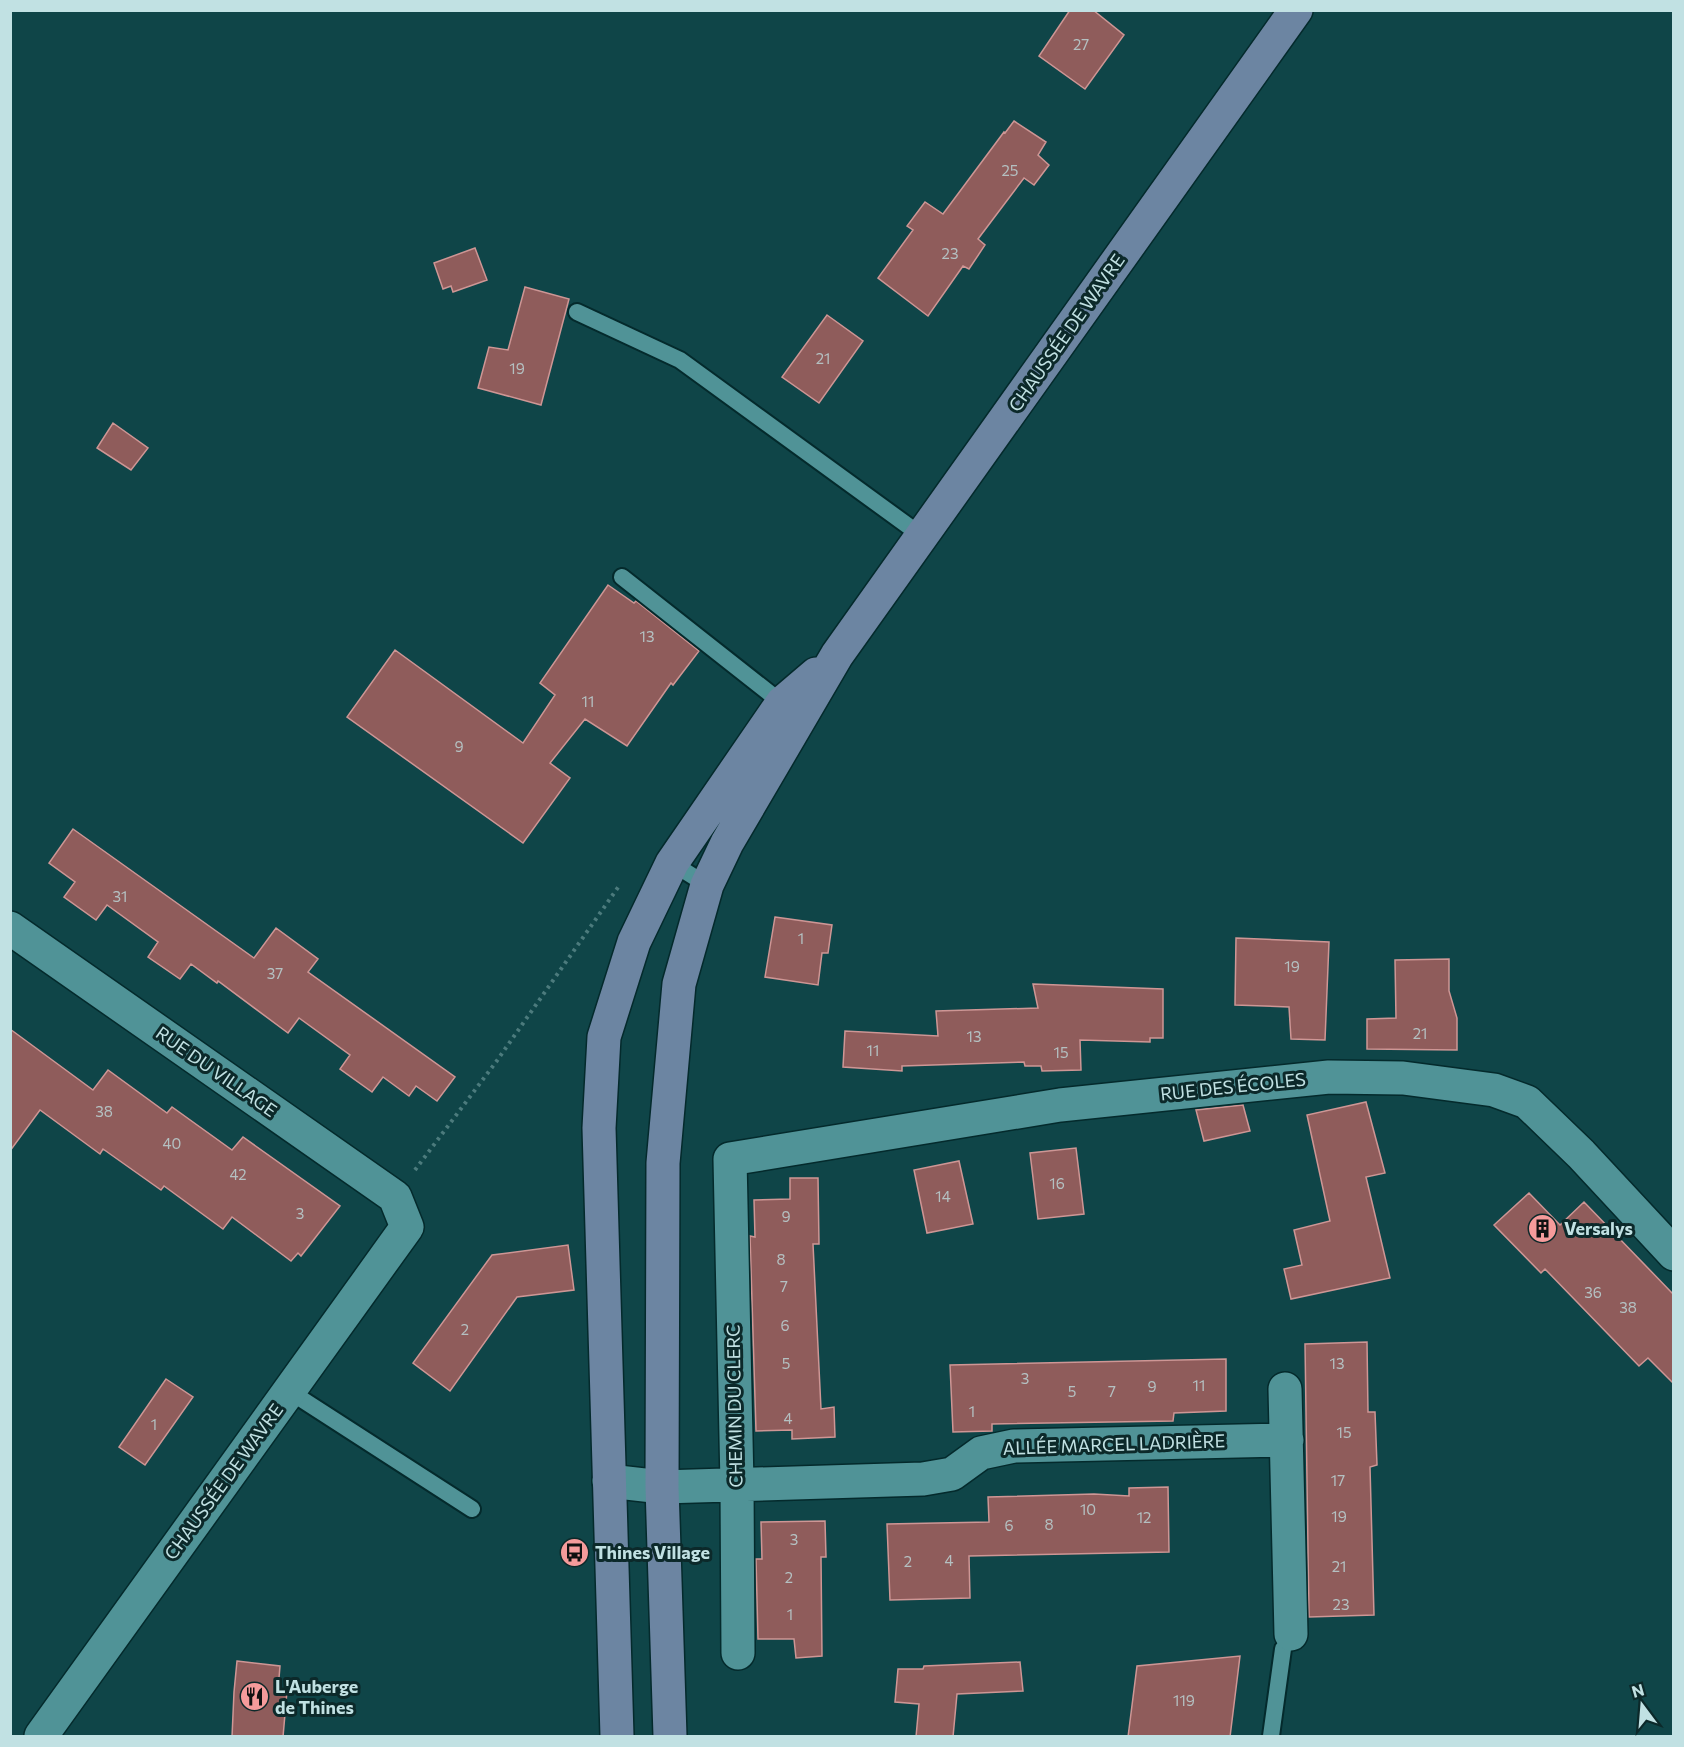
<svg xmlns="http://www.w3.org/2000/svg" width="1684" height="1747" font-family="Commissioner,sans-serif">
<style>
.building{fill:#8f5c5b;stroke:#ce9695;stroke-width:1.5}
.lines{fill:none;stroke-linecap:round;stroke-linejoin:round}
.service-casing{stroke:#042a2c;stroke-width:20}
.minor-casing{stroke:#042a2c;stroke-width:36}
.secondary-casing{stroke:#042a2c;stroke-width:36}
.path{stroke:#4c7b7d;stroke-width:4;stroke-dasharray:3 4.5;stroke-linecap:butt}
.service{stroke:#509397;stroke-width:16}
.minor{stroke:#509397;stroke-width:33}
.secondary{stroke:#6c85a2;stroke-width:33}
.labels{text-anchor:middle;stroke-width:6;stroke-linejoin:round;paint-order:stroke}
.number-label{font-size:15px;fill:#b4c0c1}
.street-label{font-size:18px;fill:#c1e1e3;stroke:#0c292a}
.poi-label{font-size:18px;font-weight:bold;fill:#c1e1e3;stroke:#0c292a;text-anchor:start}
</style>
<rect width="100%" height="100%" fill="#0f4548"/>
<!-- building -->
<path class="building" d="M 1070,10 L 1093,10 L 1124,35 L 1085,89 L 1039,56 Z
M 1014,121 L 1046,142 L 1038,155 L 1049,165 L 1034,185 L 1024,178 L 978,239 L 985,245 L 969,269 L 963,266 L 928,316 L 878,278 L 913,230 L 907,226 L 925,202 L 943,214 L 1004,132 L 1005,133 Z
M 475,248 L 487,280 L 453,292 L 451,286 L 443,289 L 434,263 Z
M 525,287 L 569,299 L 541,405 L 478,388 L 489,347 L 508,350 Z
M 827,315 L 863,341 L 819,403 L 782,377 Z
M 113,423 L 148,448 L 131,470 L 97,448 Z
M 608,585 L 634,603 L 636,601 L 699,651 L 673,685 L 671,683 L 627,746 L 585,719 L 550,763 L 570,778 L 523,843 L 347,717 L 395,650 L 523,743 L 555,695 L 540,683 Z
M 73,829 L 254,958 L 276,928 L 318,959 L 308,972 L 455,1077 L 437,1101 L 416,1086 L 409,1096 L 383,1077 L 372,1092 L 340,1069 L 350,1055 L 299,1018 L 288,1033 L 218,981 L 217,983 L 191,964 L 180,979 L 148,957 L 158,942 L 107,905 L 96,920 L 64,897 L 75,882 L 49,863 Z
M 775,917 L 832,925 L 828,953 L 822,953 L 818,985 L 765,977 Z
M 1236,938 L 1329,942 L 1325,1040 L 1291,1039 L 1289,1007 L 1235,1005 Z
M 1449,959 L 1449,991 L 1457,1018 L 1457,1050 L 1367,1049 L 1367,1019 L 1396,1018 L 1395,960 Z
M 1033,984 L 1163,989 L 1163,1038 L 1150,1038 L 1150,1042 L 1080,1040 L 1081,1070 L 1042,1071 L 1041,1066 L 1025,1066 L 1024,1062 L 902,1066 L 902,1071 L 843,1067 L 845,1031 L 938,1036 L 936,1011 L 1038,1008 Z
M 10,1029 L 93,1090 L 108,1070 L 167,1113 L 172,1107 L 232,1150 L 243,1137 L 340,1206 L 301,1256 L 298,1253 L 291,1261 L 232,1217 L 223,1229 L 164,1186 L 161,1190 L 103,1149 L 100,1154 L 40,1110 L 10,1151 Z
M 1366,1102 L 1385,1173 L 1366,1177 L 1390,1278 L 1291,1299 L 1284,1269 L 1302,1265 L 1294,1230 L 1330,1221 L 1307,1115 Z
M 1243,1105 L 1250,1131 L 1204,1141 L 1196,1110 Z
M 1076,1148 L 1084,1214 L 1038,1219 L 1030,1153 Z
M 959,1161 L 973,1224 L 927,1233 L 914,1170 Z
M 790,1178 L 818,1178 L 819,1244 L 813,1244 L 821,1409 L 834,1407 L 835,1437 L 792,1439 L 792,1430 L 756,1431 L 750,1236 L 755,1237 L 754,1200 L 790,1199 Z
M 1529,1193 L 1560,1225 L 1584,1202 L 1674,1295 L 1674,1384 L 1648,1358 L 1639,1366 L 1545,1269 L 1541,1273 L 1494,1225 Z
M 568,1245 L 574,1290 L 517,1297 L 450,1391 L 413,1363 L 492,1255 Z
M 1367,1342 L 1368,1412 L 1375,1412 L 1377,1465 L 1370,1467 L 1374,1615 L 1309,1617 L 1305,1344 Z
M 1226,1359 L 1226,1411 L 1174,1413 L 1173,1421 L 992,1424 L 992,1431 L 953,1432 L 950,1365 Z
M 166,1379 L 193,1397 L 145,1465 L 119,1447 Z
M 1168,1487 L 1169,1552 L 969,1556 L 970,1598 L 890,1600 L 887,1524 L 989,1522 L 988,1497 L 1094,1494 L 1129,1496 L 1129,1488 Z
M 825,1521 L 826,1557 L 821,1557 L 822,1656 L 796,1658 L 794,1639 L 758,1639 L 756,1559 L 762,1559 L 761,1522 Z
M 1240,1656 L 1230,1737 L 1128,1737 L 1137,1666 Z
M 237,1661 L 280,1666 L 278,1690 L 287,1691 L 283,1737 L 232,1737 L 234,1692 Z
M 1020,1662 L 1023,1691 L 957,1694 L 953,1737 L 916,1737 L 919,1704 L 895,1702 L 898,1669 L 923,1669 L 924,1666 Z"/>
<g class="lines">
<defs>
<path id="service" d="M 577,312 L 680,360 L 922,536
M 622,577 L 782,703
M 672,863 L 707,885
M 289,1391 L 472,1509
M 1271,1736 L 1283,1649"/>
<path id="minor" d="M 10,928 L 395,1197 L 407,1227 L 41,1736
M 1285,1389 L 1291,1634
M 609,1481 L 662,1487 L 923,1479 L 952,1474 L 981,1453 L 1014,1446 L 1287,1440
M 738,1653 L 737,1484 L 730,1159 L 1060,1105 L 1329,1077 L 1403,1078 L 1494,1090 L 1527,1102 L 1581,1154 L 1674,1254"/>
<path id="secondary" d="M 617,1736 L 599,1128 L 604,1037 L 634,942 L 672,863 L 782,703 L 816,674
M 670,1736 L 662,1487 L 663,1163 L 679,984 L 707,885 L 727,843 L 837,655 L 1296,10"/>
</defs>
<!-- service casing -->
<use href="#service" class="service-casing"/>
<!-- minor casing -->
<use href="#minor" class="minor-casing"/>
<!-- secondary casing -->
<use href="#secondary" class="secondary-casing"/>
<!-- path -->
<path class="path" d="M 415,1170 L 496,1062 L 619,886"/>
<!-- service -->
<use href="#service" class="service"/>
<!-- minor -->
<use href="#minor" class="minor"/>
<!-- secondary -->
<use href="#secondary" class="secondary"/>
</g>
<!-- icons -->
<defs>
<symbol id="building-disc" viewBox="-11 -11 22 22"><circle r="9.5" fill="#f59b9b" stroke="#0c292a"/><path d="M-4-6H4V6H1V3H-1V6H-4ZM-2.5-4.3h1.7v1.8h-1.7ZM.8-4.3h1.7v1.8H.8ZM-2.5-1h1.7V.8h-1.7ZM.8-1h1.7V.8H.8Z" fill="#111"/></symbol>
<symbol id="bus-disc" viewBox="-11 -11 22 22"><circle r="9.5" fill="#f59b9b" stroke="#0c292a"/><path d="M-5-6H5V4H4V6H2V4H-2V6H-4V4H-5ZM-3.5-4V0h7V-4ZM-3.5 1.2v1.5H-2V1.2ZM2 1.2v1.5H3.5V1.2Z" fill="#111"/></symbol>
<symbol id="restaurant-disc" viewBox="-11 -11 22 22"><circle r="9.5" fill="#f59b9b" stroke="#0c292a"/><path d="M-5-6h1v4h1v-4h1v4h1v-4h1v5L-1.5 .5V6h-2V.5L-5-1ZM5-6V6H3V1.5H1.5Q1.5-4 5-6Z" fill="#111"/></symbol>
</defs>
<g fill-rule="evenodd">
<use href="#building-disc" x="1526" y="1212" width="33" height="33"/>
<use href="#bus-disc" x="558" y="1536" width="33" height="33"/>
<use href="#restaurant-disc" x="238" y="1680" width="33" height="33"/>
</g>
<g class="labels">
<!-- number labels -->
<g class="number-label">
<text x="1081" y="50">27</text>
<text x="1010" y="176">25</text>
<text x="950" y="259">23</text>
<text x="823" y="364">21</text>
<text x="517" y="374">19</text>
<text x="647" y="642">13</text>
<text x="588" y="707">11</text>
<text x="459" y="752">9</text>
<text x="120" y="902">31</text>
<text x="801" y="944">1</text>
<text x="1292" y="972">19</text>
<text x="275" y="979">37</text>
<text x="1420" y="1039">21</text>
<text x="974" y="1042">13</text>
<text x="873" y="1056">11</text>
<text x="1061" y="1058">15</text>
<text x="104" y="1117">38</text>
<text x="172" y="1149">40</text>
<text x="238" y="1180">42</text>
<text x="1057" y="1189">16</text>
<text x="943" y="1202">14</text>
<text x="300" y="1219">3</text>
<text x="786" y="1222">9</text>
<text x="781" y="1265">8</text>
<text x="784" y="1292">7</text>
<text x="1593" y="1298">36</text>
<text x="1628" y="1313">38</text>
<text x="785" y="1331">6</text>
<text x="465" y="1335">2</text>
<text x="786" y="1369">5</text>
<text x="1337" y="1369">13</text>
<text x="1025" y="1384">3</text>
<text x="1199" y="1391">11</text>
<text x="1152" y="1392">9</text>
<text x="1072" y="1397">5</text>
<text x="1112" y="1397">7</text>
<text x="972" y="1417">1</text>
<text x="788" y="1424">4</text>
<text x="154" y="1430">1</text>
<text x="1344" y="1438">15</text>
<text x="1338" y="1486">17</text>
<text x="1088" y="1515">10</text>
<text x="1339" y="1522">19</text>
<text x="1144" y="1523">12</text>
<text x="1049" y="1530">8</text>
<text x="1009" y="1531">6</text>
<text x="794" y="1545">3</text>
<text x="949" y="1566">4</text>
<text x="908" y="1567">2</text>
<text x="1339" y="1572">21</text>
<text x="789" y="1583">2</text>
<text x="1341" y="1610">23</text>
<text x="790" y="1620">1</text>
<text x="1184" y="1706">119</text>
</g>
<!-- street labels -->
<g class="street-label">
<text transform="translate(1067 333) rotate(-55)" y="6">CHAUSSÉE DE WAVRE</text>
<text transform="translate(216 1072) rotate(35)" y="6">RUE DU VILLAGE</text>
<text transform="translate(1233 1087) rotate(-6)" y="6">RUE DES ÉCOLES</text>
<text transform="translate(735 1406) rotate(-91)" y="6">CHEMIN DU CLERC</text>
<text transform="translate(1114 1445) rotate(-2)" y="6">ALLÉE MARCEL LADRIÈRE</text>
<text transform="translate(224 1482) rotate(-54)" y="6">CHAUSSÉE DE WAVRE</text>
</g>
<!-- poi labels -->
<g class="poi-label">
<text x="1564" y="1235">Versalys</text>
<text x="595" y="1559">Thines Village</text>
<text x="275" y="1693">L'Auberge<tspan x="275" dy="21">de Thines</tspan></text>
</g>
</g>
<!-- border -->
<rect width="1684" height="1747" fill="none" stroke="#c1e1e3" stroke-width="24"/>
<!-- north arrow -->
<g transform="translate(1642 1705) rotate(344)" stroke="#0c292a" stroke-width="4.5" paint-order="stroke">
<path d="M0-4.5L10 22L0 15L-10 22Z" fill="#c1e1e3"/>
<text y="-9" font-size="16" font-weight="bold" text-anchor="middle" fill="#c1e1e3">N</text>
</g>
</svg>
